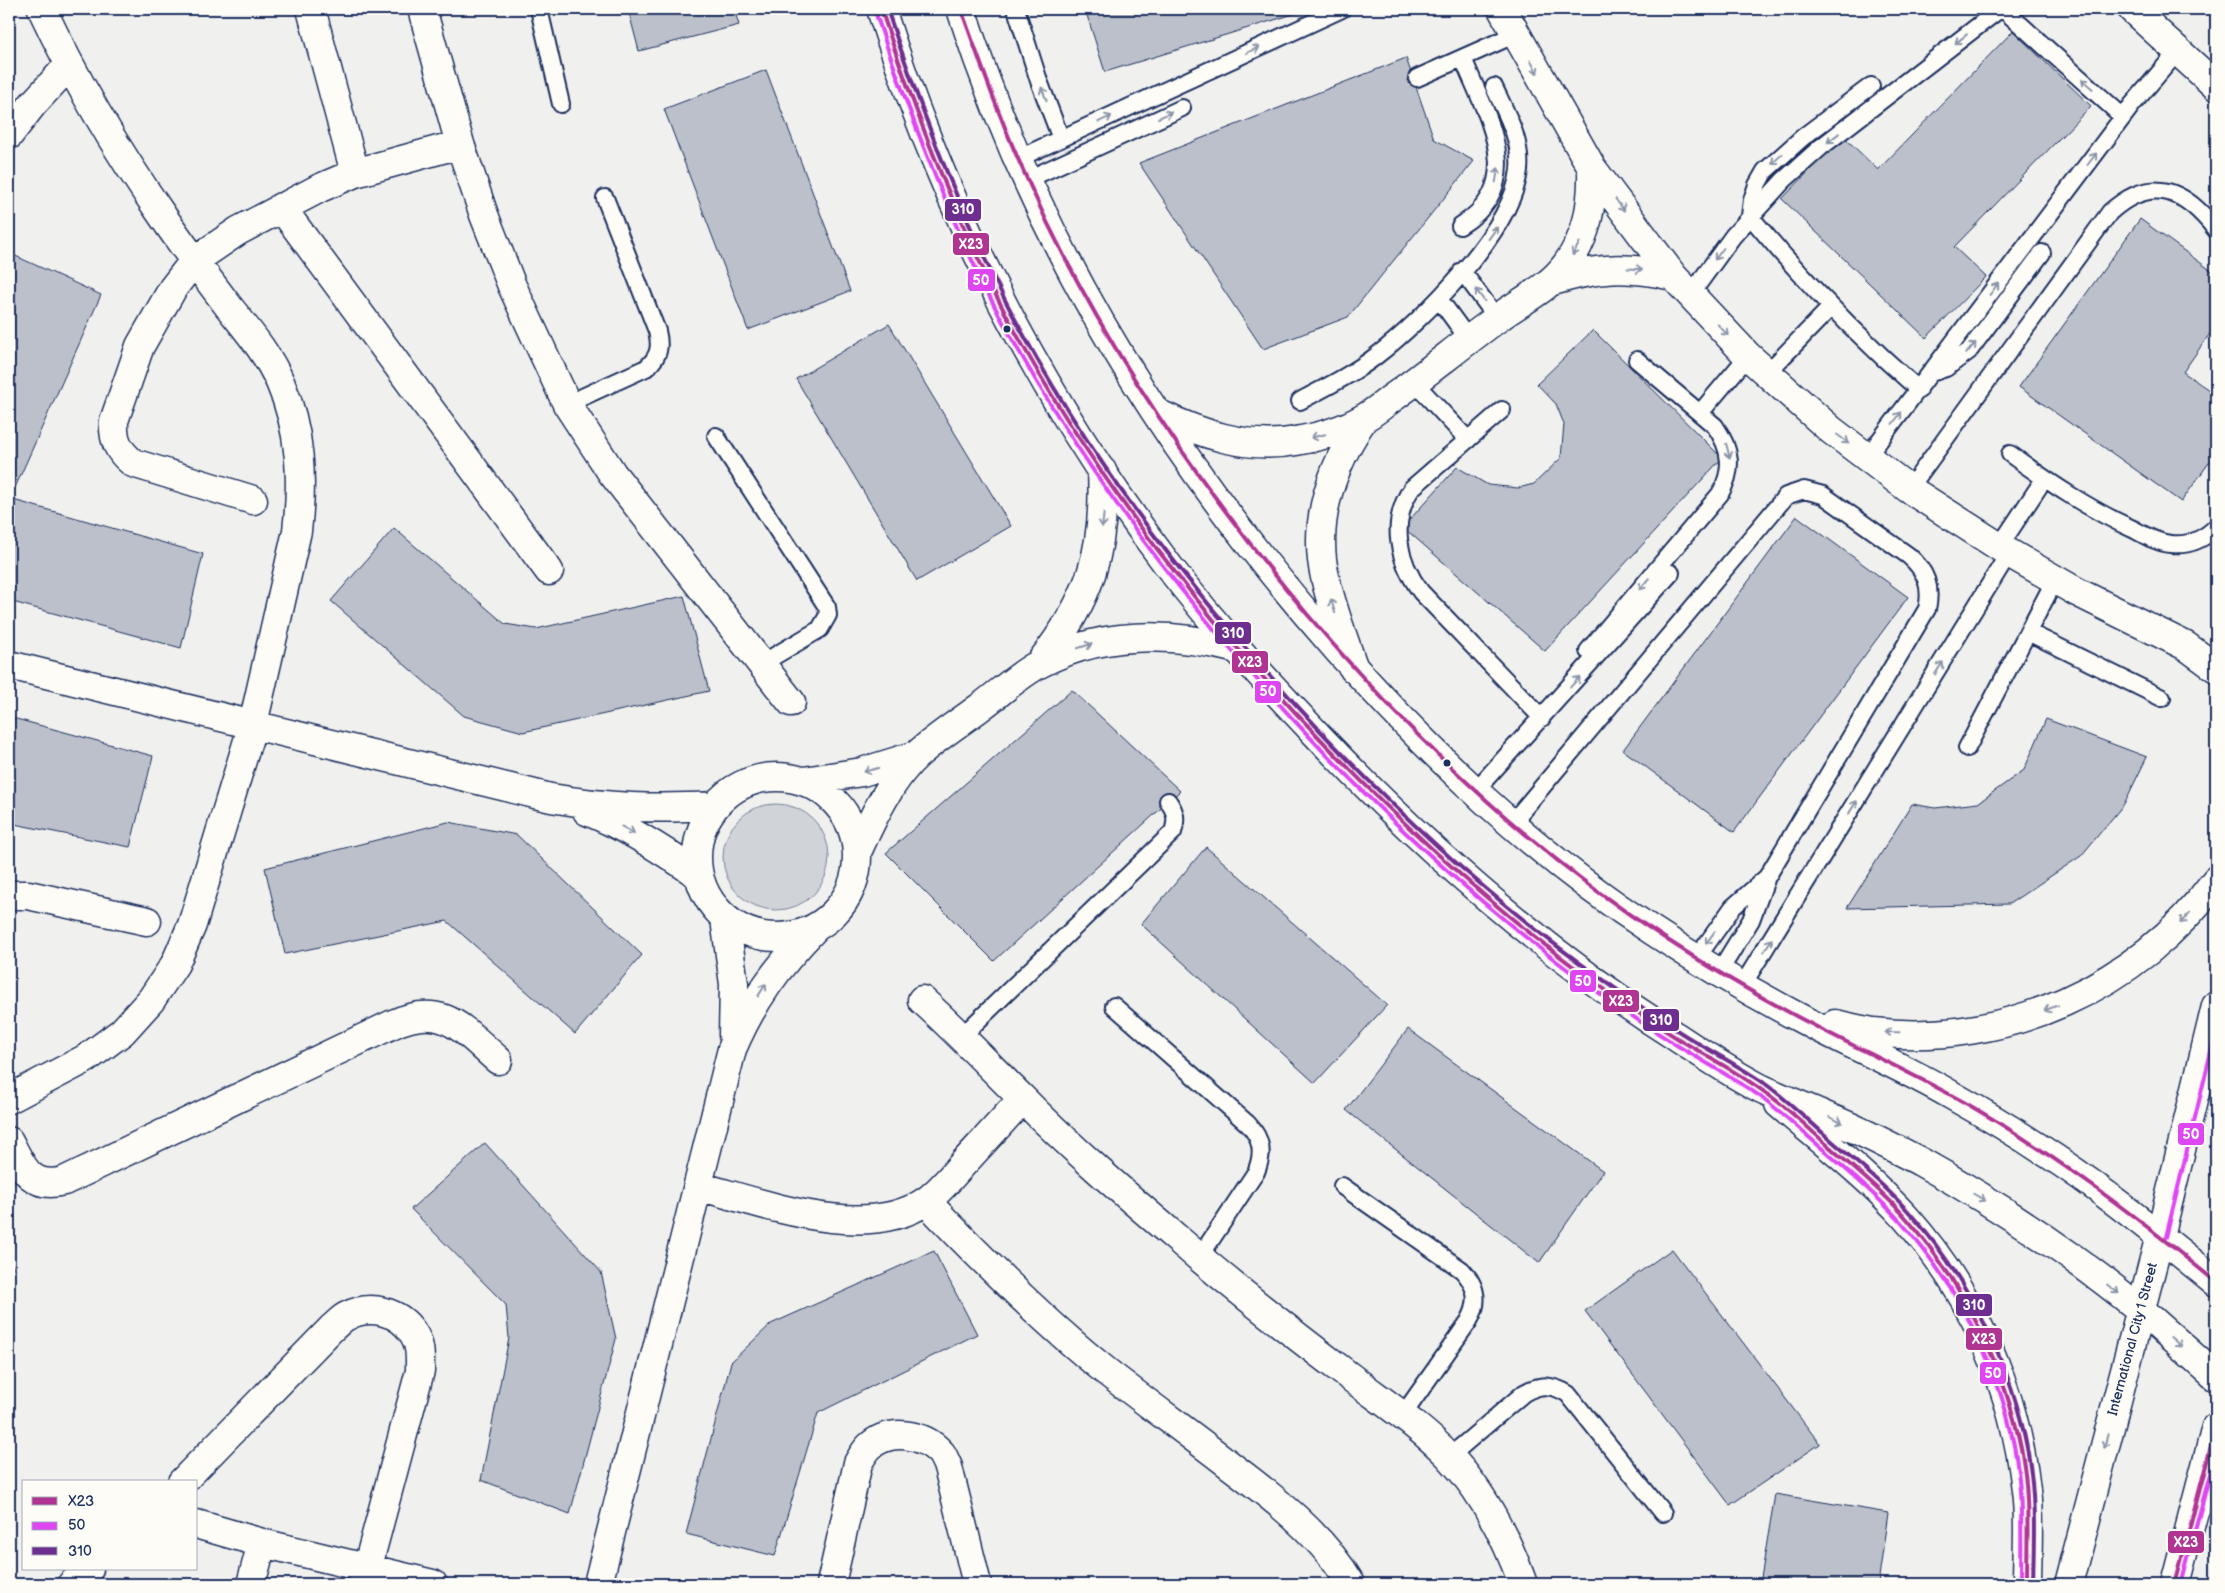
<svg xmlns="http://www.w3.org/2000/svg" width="2225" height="1593" font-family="'Balsamiq Sans',sans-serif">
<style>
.green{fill:#d0d3d8;stroke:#76819b}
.building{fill:#bbc0ca;stroke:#1b2f5e}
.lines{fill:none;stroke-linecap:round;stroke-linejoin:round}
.service-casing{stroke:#1b2f5e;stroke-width:20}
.minor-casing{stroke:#1b2f5e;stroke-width:31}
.tertiary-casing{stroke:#1b2f5e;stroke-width:31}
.service{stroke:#fdfcf7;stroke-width:16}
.minor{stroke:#fdfcf7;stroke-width:28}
.tertiary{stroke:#fdfcf7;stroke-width:28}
.bus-1-casing{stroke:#fdfcf7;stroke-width:8}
.bus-2-casing{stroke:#fdfcf7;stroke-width:8}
.bus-3-casing{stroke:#fdfcf7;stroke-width:8}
.bus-1{stroke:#b03593;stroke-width:4}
.bus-2{stroke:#de46f2;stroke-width:4}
.bus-3{stroke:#6e2e90;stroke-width:4}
.oneway{stroke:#8c96aa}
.bus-dot{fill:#1b2f5e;stroke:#fdfcf7;stroke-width:2}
.labels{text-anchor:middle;stroke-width:4.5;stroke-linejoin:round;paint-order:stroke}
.street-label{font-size:14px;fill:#1b2f5e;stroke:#fdfcf7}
.line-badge{stroke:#fdfcf7;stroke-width:2}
.badge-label{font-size:14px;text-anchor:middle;font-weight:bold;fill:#fff}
</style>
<rect width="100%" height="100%" fill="#f0f0ee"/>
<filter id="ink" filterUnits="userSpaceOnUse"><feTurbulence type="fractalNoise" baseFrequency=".02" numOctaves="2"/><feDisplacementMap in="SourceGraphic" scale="10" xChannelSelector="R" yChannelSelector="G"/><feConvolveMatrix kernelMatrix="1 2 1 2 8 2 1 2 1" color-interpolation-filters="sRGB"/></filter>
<g filter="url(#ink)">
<!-- green -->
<path class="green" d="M723 857a53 53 0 1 1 106 0a53 53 0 1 1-106 0Z"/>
<!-- building -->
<path class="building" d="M 628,9 L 734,9 L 739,25 L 639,51 Z
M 1085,9 L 1310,9 L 1105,72 Z
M 2013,31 L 2091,106 L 1954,247 L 1986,277 L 1926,338 L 1782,199 L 1843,136 L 1878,170 Z
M 1406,58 L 1434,139 L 1474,161 L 1348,317 L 1263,349 L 1139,163 Z
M 766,70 L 850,291 L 748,330 L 664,109 Z
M 2140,219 L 2216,274 L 2216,325 L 2183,372 L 2216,395 L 2216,453 L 2181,502 L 2019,387 Z
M 9,253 L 101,295 L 10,499 L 203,554 L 181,648 L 9,601 Z
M 889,324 L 1011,526 L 917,581 L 796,379 Z
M 1593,330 L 1722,458 L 1545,651 L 1403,527 L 1457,467 L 1488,485 L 1518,488 L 1534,484 L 1561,458 L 1564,424 L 1556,404 L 1537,384 Z
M 1797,516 L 1908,597 L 1734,832 L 1623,750 Z
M 394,528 L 505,624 L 536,629 L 684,596 L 709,691 L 523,732 L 464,716 L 331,601 Z
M 1072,690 L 1180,791 L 994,961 L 886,853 Z
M 9,717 L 153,756 L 130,847 L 9,823 Z
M 2046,719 L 2147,757 L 2124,804 L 2081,856 L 2009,904 L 1847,908 L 1912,804 L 1935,808 L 1978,803 L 2024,770 Z
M 448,822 L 517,835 L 642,955 L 575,1034 L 447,921 L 285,954 L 265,868 Z
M 1206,847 L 1387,1005 L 1315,1083 L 1141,924 Z
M 1408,1029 L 1603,1171 L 1539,1263 L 1346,1110 Z
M 485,1143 L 601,1272 L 616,1339 L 570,1514 L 481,1480 L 509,1338 L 506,1305 L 411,1209 Z
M 1672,1249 L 1820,1444 L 1730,1505 L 1585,1311 Z
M 934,1251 L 977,1334 L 818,1413 L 775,1556 L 686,1534 L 731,1362 L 771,1324 Z
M 9,1256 L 15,1271 L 9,1274 Z
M 1775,1494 L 1888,1513 L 1878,1584 L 1760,1584 Z"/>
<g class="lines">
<defs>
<path id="service" d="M 539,9 L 561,104
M 1016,9 L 1039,81 L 1061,139
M 2003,9 L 2123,117
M 1417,78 L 1516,34
M 1871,86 L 1803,137 L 1765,171 L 1757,185 L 1752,200 L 1750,216 C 1802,279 1857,336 1919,390
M 1017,159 L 1342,9
M 1026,180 L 1182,108
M 1460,226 C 1530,183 1486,116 1463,58
M 1462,271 L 1497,318
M 1691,294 L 1733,236 L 1784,180 L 1821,147 L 2000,9
M 1439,299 L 1469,340
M 1767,373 L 1830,308
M 1931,373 L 1946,368 L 1969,351 L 2042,253
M 1414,382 L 1468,440
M 1300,401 C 1326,387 1353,374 1376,356 C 1423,320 1513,230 1519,170 C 1522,140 1506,113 1494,87
M 567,404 L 646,368 C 659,357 661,347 657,331 L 605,198
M 1502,410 L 1412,488 C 1389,522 1398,561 1421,592 L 1542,718
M 1700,413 L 1748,356
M 716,436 L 827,607 L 828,615 L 820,629 L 761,664
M 2010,454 C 2050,483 2090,510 2135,530 C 2146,536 2158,543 2171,544 C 2189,546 2204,539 2216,527
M 1867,457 L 2132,105 L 2178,51
M 1909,489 L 2110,212 C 2152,174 2185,190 2216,230
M 1999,547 L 2044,479
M 2028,632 L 2162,698
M 1588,651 L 1720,494 C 1734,469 1731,449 1715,426 L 1637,360
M 1967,748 L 2055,580
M 1475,791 L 1671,573
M 1511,824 L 1786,496 L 1804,490 L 1823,495 L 1909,556 C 1926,571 1932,587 1927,609 L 1767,877 L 1751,920 L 1719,972
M 1696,959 L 1733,907 L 1767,877
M 1742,986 L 2009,553
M 1114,1006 L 1248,1124 C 1262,1139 1264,1153 1256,1172 L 1199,1258
M 962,1036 L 1173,832 C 1177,820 1176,812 1168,801
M 1342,1186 L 1462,1270 C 1477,1286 1480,1302 1469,1321 L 1403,1415
M 1449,1457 L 1524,1393 C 1540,1384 1552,1384 1568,1394 L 1663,1513"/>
<path id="minor" d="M 311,9 L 355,173
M 422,9 L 460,144 L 484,215 L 512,286 L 567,404 L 612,473 L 791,702
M 1502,9 L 1592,168 L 1673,276 L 1748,356 L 1831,430 L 1909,489 L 2009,553 L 2077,592 L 2186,646 L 2216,668
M 9,135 L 33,104 L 69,65
M 281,207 L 549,571
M 1553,281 C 1597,267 1628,266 1673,276
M 1157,413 C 1200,434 1248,450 1296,441 C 1319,437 1344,430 1364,418 C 1375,412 1385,403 1395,396 C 1430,371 1463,343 1498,318 C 1521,301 1549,288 1566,265 C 1588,236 1593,203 1592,168
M 253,500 L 133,463 C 118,451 113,440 114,421 L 140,346 L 173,288 L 194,261 L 238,231 L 320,188 L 355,173 L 460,144
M 1040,663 C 1090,600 1106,551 1102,471
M 9,665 L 551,798 C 609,808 655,809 715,806
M 1354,669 C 1344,639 1332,609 1325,577 C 1312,520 1332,466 1364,418
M697 857a80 80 0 1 1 160 0a80 80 0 1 1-160 0Z
M 804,781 L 862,772 L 917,755
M 587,811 C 627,827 663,850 698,875
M 858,850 C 872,819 892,777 918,754 C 937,737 959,723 979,708 C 999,694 1019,674 1041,663 C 1102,631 1171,632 1237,649
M 9,895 L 28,895 L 147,921
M 725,919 L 734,984 L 733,1035
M 922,1000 C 957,1031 988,1065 1022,1098 C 1072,1149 1126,1195 1180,1241 C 1234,1288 1292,1333 1349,1376 C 1383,1402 1419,1425 1449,1456 C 1483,1492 1507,1539 1523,1584
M 9,1099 L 87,1058 L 122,1032 L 151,1000 L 175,964 L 192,925 L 253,724 L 297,531 C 303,480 301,430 280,382 C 268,354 248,331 229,307 C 207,278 185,249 164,218 C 118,152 76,82 42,9
M 9,1141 C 22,1166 30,1190 64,1181 L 393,1024 C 443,1001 462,1029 498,1060
M 698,1186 C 763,1203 865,1243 926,1201 C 939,1192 950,1178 961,1166 C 981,1144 1002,1122 1022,1099
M 926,1201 C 983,1261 1042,1320 1107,1372 C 1148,1404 1190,1434 1231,1466 C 1275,1499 1323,1536 1351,1584
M 182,1482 L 332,1328 C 337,1324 342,1318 347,1316 C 370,1304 399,1311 413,1333 C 421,1344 420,1358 420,1371 L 363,1584
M 196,1524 L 262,1543 L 433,1584
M 72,1584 L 89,1569
M 251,1584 L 262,1543
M 598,1584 L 732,1049 C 753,1000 778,966 815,928
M 831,1584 L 858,1463 C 861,1458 865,1451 869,1447 C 889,1428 923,1433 941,1453 C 944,1457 946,1463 948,1467 L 977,1584"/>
<path id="tertiary" d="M 881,9 C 945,212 1041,398 1170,568 C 1216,628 1268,683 1320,738 C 1427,851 1544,953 1675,1036 C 1702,1054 1731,1073 1760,1088 C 1783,1099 1808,1108 1832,1119 C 1862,1131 1892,1147 1921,1162 C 1998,1205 2074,1255 2142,1311 C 2167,1333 2192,1355 2216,1377
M 961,9 C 1037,247 1172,462 1337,649 C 1431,755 1534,854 1653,931 C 1700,962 1747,990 1796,1016 C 1848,1044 1902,1066 1953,1096 C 2001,1123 2048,1152 2093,1185 C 2135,1216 2176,1249 2216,1282
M 2132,9 L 2216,86
M 1835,1024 C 1848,1027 1860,1030 1873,1032 C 2005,1047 2138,987 2216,880
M 1779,1104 C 1822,1141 1868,1176 1906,1218 C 1973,1293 2015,1390 2026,1490 C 2030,1520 2027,1553 2027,1584
M 2069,1584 L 2160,1236 L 2216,1006
M 2175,1584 L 2216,1427"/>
</defs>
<!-- service casing -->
<use href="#service" class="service-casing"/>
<!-- minor casing -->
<use href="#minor" class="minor-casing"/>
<!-- tertiary casing -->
<use href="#tertiary" class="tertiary-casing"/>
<!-- service -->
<use href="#service" class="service"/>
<!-- minor -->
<use href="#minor" class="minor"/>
<!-- tertiary -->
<use href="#tertiary" class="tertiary"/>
<defs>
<path id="bus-1" d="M 881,9 C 915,112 953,213 1003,309 C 1088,470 1201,616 1328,747 C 1410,832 1497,912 1593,981 C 1621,1001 1648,1020 1677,1038 C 1706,1056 1736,1071 1763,1091 C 1786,1106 1805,1125 1825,1143 C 1853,1168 1883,1191 1907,1219 C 1964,1285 2005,1367 2022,1453 C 2030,1496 2027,1540 2027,1584
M 961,9 C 982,67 1002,125 1028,181 C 1098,338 1197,483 1307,614 C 1413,739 1531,852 1669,941 C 1715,971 1763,999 1813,1025 C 1865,1052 1918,1076 1969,1105 C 2057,1156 2137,1217 2216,1282
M 2175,1584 L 2216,1427"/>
<path id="bus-2" d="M 875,11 C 909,114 947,215 997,311 C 1082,472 1195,617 1321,749 C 1405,836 1495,918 1594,989 C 1621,1009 1649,1028 1678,1046 C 1706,1063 1736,1079 1764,1099 C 1785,1115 1805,1134 1825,1151 C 1850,1173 1877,1195 1899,1220 C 1959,1287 2004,1374 2017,1463 C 2023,1503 2021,1543 2021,1584
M 2166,1237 L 2216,1031
M 2181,1584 L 2216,1451"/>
<path id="bus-3" d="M 887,9 C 920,108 957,206 1005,300 C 1088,462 1203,607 1328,739 C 1412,827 1503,909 1602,979 C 1629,999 1657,1018 1686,1036 C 1712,1052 1739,1066 1764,1083 C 1789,1101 1810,1122 1833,1142 C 1859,1164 1885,1186 1908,1211 C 1968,1278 2012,1364 2028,1453 C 2036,1496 2034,1540 2033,1584"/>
</defs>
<!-- bus-1 casing -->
<use href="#bus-1" class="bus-1-casing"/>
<!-- bus-2 casing -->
<use href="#bus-2" class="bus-2-casing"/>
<!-- bus-3 casing -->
<use href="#bus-3" class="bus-3-casing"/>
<!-- bus-1 -->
<use href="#bus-1" class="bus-1"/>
<!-- bus-2 -->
<use href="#bus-2" class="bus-2"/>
<!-- bus-3 -->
<use href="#bus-3" class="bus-3"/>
</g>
<!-- one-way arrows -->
<defs><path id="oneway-shaft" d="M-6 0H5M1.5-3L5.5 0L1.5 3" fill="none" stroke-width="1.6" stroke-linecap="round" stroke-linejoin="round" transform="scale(1.25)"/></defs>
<g class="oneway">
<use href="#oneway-shaft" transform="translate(1961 39) rotate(142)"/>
<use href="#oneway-shaft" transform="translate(1253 50) rotate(-25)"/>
<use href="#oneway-shaft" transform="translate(1534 67) rotate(62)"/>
<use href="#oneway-shaft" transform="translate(2087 84) rotate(-138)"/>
<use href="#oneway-shaft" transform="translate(1044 94) rotate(-111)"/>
<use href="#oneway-shaft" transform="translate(1165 115) rotate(-25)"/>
<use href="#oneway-shaft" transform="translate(1105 119) rotate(-25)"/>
<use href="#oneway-shaft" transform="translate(1833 138) rotate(142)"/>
<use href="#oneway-shaft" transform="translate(1777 159) rotate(137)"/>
<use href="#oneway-shaft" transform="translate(2092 159) rotate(-53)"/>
<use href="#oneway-shaft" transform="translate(1497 175) rotate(-80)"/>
<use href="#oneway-shaft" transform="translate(1620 205) rotate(53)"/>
<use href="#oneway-shaft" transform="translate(1493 233) rotate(-54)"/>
<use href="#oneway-shaft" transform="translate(1576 249) rotate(119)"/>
<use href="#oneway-shaft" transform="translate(1719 254) rotate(127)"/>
<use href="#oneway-shaft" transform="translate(1635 269) rotate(3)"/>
<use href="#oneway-shaft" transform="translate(1994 289) rotate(-53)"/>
<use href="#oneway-shaft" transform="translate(1480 295) rotate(-126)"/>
<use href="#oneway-shaft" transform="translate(1723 330) rotate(47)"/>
<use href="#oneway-shaft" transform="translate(1971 348) rotate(-50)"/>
<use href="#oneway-shaft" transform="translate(1897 418) rotate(-53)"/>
<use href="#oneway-shaft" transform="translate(1318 436) rotate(166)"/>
<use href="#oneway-shaft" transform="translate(1843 439) rotate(37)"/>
<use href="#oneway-shaft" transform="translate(1728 451) rotate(76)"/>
<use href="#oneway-shaft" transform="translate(1103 520) rotate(96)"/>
<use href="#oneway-shaft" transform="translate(1644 584) rotate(130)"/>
<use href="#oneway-shaft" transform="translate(1333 606) rotate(-107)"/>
<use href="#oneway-shaft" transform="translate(1085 646) rotate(-18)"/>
<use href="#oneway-shaft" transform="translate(1939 668) rotate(-58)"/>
<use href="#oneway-shaft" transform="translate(1575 682) rotate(-48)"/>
<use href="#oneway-shaft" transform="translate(871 770) rotate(165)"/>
<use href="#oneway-shaft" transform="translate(1853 807) rotate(-58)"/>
<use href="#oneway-shaft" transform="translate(628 830) rotate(28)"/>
<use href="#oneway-shaft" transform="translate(2185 918) rotate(132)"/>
<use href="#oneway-shaft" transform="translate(1710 938) rotate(126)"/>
<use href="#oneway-shaft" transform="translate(1768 945) rotate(-58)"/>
<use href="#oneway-shaft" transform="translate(762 990) rotate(-58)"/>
<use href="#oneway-shaft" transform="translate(2051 1008) rotate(159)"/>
<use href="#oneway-shaft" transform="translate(1892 1032) rotate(-179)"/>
<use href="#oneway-shaft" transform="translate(1836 1120) rotate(24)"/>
<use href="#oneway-shaft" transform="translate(1979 1197) rotate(30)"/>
<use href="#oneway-shaft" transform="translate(2113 1289) rotate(37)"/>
<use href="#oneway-shaft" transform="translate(2176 1342) rotate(41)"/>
<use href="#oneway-shaft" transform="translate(2106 1441) rotate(104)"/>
</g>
</g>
<!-- markers -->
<g class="bus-dot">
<circle cx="1007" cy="329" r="4.5"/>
<circle cx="1447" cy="763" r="4.5"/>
</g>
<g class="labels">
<!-- street labels -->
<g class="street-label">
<text transform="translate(2132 1339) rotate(-75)" y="5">International City 1 Street</text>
</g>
</g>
<g class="line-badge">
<rect x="944" y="198" width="38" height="24" rx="5" fill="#6e2e90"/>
<rect x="952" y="232" width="38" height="24" rx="5" fill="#b03593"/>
<rect x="967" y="268" width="29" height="24" rx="5" fill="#de46f2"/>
<rect x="1214" y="621" width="38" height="24" rx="5" fill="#6e2e90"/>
<rect x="1231" y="650" width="38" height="24" rx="5" fill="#b03593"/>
<rect x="1254" y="680" width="28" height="24" rx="5" fill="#de46f2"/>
<rect x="1569" y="969" width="28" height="24" rx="5" fill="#de46f2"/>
<rect x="1602" y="989" width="38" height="24" rx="5" fill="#b03593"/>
<rect x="1642" y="1008" width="38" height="24" rx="5" fill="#6e2e90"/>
<rect x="2177" y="1122" width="28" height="24" rx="5" fill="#de46f2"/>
<rect x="1955" y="1293" width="38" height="24" rx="5" fill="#6e2e90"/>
<rect x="1965" y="1327" width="38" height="24" rx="5" fill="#b03593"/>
<rect x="1979" y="1361" width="28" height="24" rx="5" fill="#de46f2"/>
<rect x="2167" y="1530" width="38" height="24" rx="5" fill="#b03593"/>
</g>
<g class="badge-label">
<text x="963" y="214">310</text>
<text x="971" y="249">X23</text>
<text x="981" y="285">50</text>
<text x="1233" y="638">310</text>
<text x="1250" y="667">X23</text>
<text x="1268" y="696">50</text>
<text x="1583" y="986">50</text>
<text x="1621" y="1006">X23</text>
<text x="1661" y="1025">310</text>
<text x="2191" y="1139">50</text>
<text x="1974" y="1310">310</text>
<text x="1984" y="1344">X23</text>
<text x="1993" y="1378">50</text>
<text x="2186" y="1547">X23</text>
</g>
<!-- margin -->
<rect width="2225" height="1593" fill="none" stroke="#fdfcf7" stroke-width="30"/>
<rect x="15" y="15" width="2195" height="1563" fill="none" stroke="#1b2f5e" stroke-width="2" filter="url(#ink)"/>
<!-- legend -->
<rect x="22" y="1480" width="175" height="90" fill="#fdfcf7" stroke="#a3aaba"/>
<rect x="32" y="1497" width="25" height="8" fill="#b03593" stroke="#a3aaba"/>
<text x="68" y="1506" font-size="15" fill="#1b2f5e">X23</text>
<rect x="32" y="1522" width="25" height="8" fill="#de46f2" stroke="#a3aaba"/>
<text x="68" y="1530" font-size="15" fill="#1b2f5e">50</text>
<rect x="32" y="1547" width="25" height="8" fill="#6e2e90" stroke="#a3aaba"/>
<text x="68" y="1556" font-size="15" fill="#1b2f5e">310</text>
</svg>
